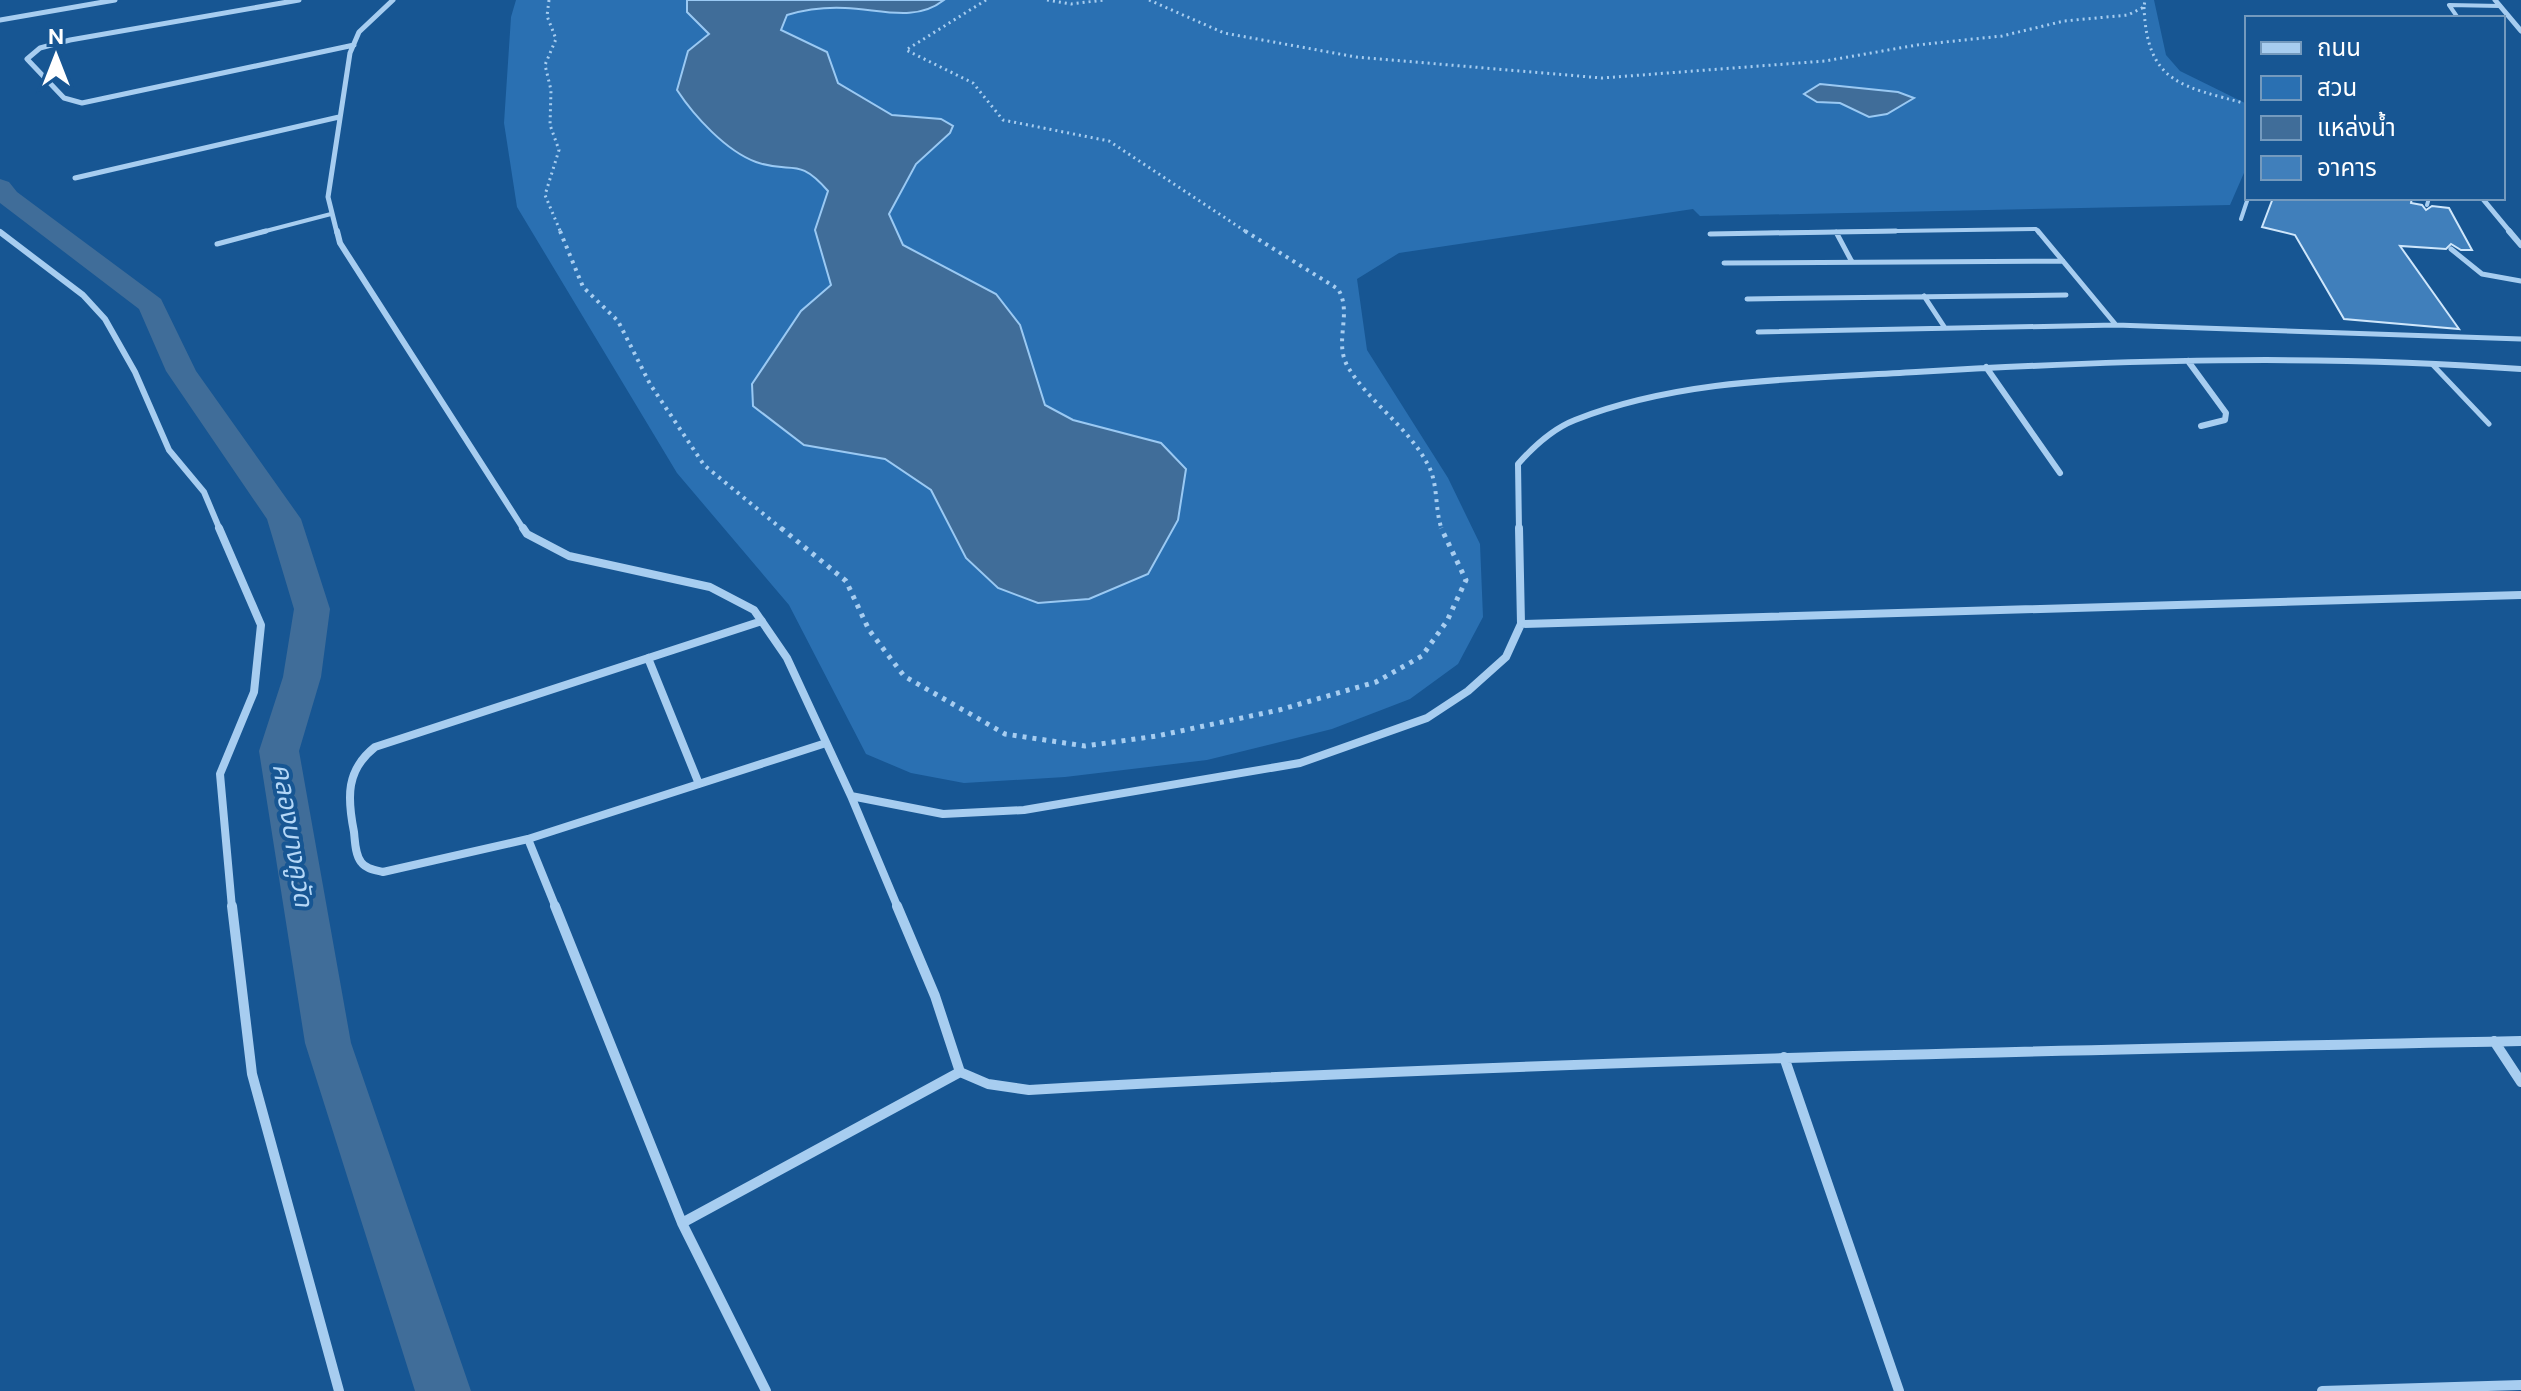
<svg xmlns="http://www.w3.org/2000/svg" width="2521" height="1391" font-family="'DM Sans','Noto Sans Thai',sans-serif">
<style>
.green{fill:#2a70b2}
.water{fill:#406d99;stroke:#9ac9f3;stroke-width:2}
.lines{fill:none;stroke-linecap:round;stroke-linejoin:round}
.canal{fill:#406d99;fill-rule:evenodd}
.building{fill:#407fbb;stroke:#cee6fb;stroke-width:2}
.path-far2{stroke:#a7cdf0;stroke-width:3;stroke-dasharray:2 4;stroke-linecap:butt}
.path-far1{stroke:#a7cdf0;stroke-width:4;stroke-dasharray:3 5;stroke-linecap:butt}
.path{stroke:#a7cdf0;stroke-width:5;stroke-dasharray:4 6;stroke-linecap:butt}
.service-far1{stroke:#a7cdf0;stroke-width:4}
.service{stroke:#a7cdf0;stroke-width:5}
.minor-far3{stroke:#a7cdf0;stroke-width:5}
.minor-far2{stroke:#a7cdf0;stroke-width:6}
.minor-far1{stroke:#a7cdf0;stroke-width:8}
.minor{stroke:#a7cdf0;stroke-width:10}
.labels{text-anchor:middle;stroke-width:8;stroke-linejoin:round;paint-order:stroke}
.water-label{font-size:26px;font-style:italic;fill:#b4d7f7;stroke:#175693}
</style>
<rect width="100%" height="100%" fill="#175693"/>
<!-- green -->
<path class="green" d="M 516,0 L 2154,0 L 2166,55 L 2180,71 L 2247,104 L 2247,166 L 2230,205 L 1700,216 L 1693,209 L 1399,253 L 1357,279 L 1367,350 L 1448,478 L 1480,544 L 1483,617 L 1458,664 L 1410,699 L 1332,729 L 1207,760 L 1065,777 L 964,783 L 911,773 L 866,754 L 789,605 L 677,473 L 517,207 L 504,123 L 511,17 Z"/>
<!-- water -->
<path class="water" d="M 687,0 L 944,0 C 915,23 879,9 845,8 C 824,7 807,9 787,15 L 781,30 L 827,52 L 838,83 L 892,115 L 941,119 L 953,126 L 950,133 L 916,164 L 889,214 L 903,245 L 996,294 L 1020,325 L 1045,405 L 1073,420 L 1161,443 L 1186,469 L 1178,520 L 1148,574 L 1089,599 L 1038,603 L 998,588 L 966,558 L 931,490 L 885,459 L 804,445 L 753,406 L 752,384 L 801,311 L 831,285 L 815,230 L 828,191 C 797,155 792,175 756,162 C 726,151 694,116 677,90 L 688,51 L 709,34 L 687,12 Z
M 1820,84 L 1898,92 L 1914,98 L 1887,114 L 1869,117 L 1840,103 L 1817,102 L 1804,94 Z"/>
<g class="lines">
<!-- canal -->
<path class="canal" d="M 0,179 L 9,182 L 17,192 L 161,299 L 196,371 L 301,519 L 330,609 L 321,677 L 299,751 L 351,1043 L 471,1391 L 415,1391 L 305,1043 L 259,751 L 283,677 L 294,609 L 267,519 L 166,371 L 139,309 L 0,203 Z"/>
</g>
<!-- building -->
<path class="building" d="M 2273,198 L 2412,198 L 2411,203 L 2422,205 L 2426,210 L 2432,206 L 2449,208 L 2472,250 L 2461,250 L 2451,244 L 2446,249 L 2400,246 L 2459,329 L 2344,319 L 2295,235 L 2262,227 Z"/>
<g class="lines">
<!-- path-far2 -->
<path class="path-far2" d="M 549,0 L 547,16 L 556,39 L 545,65 L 551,90 L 550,125 L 559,150 L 545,195 L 561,233
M 986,0 L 906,50 L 973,83 L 1003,120 L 1109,141 L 1248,233
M 1047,0 L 1071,4 L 1104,0
M 1149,0 L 1224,33 L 1356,57 L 1602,78 L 1825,61 L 1917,45 L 2002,36 L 2064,21 L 2128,15 L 2144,7 L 2145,0
M 2144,7 C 2147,84 2182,86 2247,104"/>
<!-- path-far1 -->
<path class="path-far1" d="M 560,231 L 583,287 L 618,321 L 650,384 L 704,465 L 783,530
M 1245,231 L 1338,289 C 1353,313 1333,342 1348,367 C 1368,401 1407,426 1427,463 C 1439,483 1434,508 1442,530"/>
<!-- path -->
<path class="path" d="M 781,528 L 846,581 L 869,630 L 904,676 L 1005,734 L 1085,746 L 1157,736 L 1279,710 L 1376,682 L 1422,656 L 1447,621 L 1466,580 L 1441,528"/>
<!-- service-far1 -->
<path class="service-far1" d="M 2458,18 L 2449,5 L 2500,6
M 2427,205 L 2429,198
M 2241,219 L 2248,198
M 258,233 L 331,214
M 1766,233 L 2036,229 L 2039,233"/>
<!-- service -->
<path class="service" d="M 2038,231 L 2116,325
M 1836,232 L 1852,262
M 1710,234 L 1896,231
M 217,244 L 266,231
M 2451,249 L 2482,274 L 2521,281
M 1724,263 L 2063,261
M 1924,296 L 1945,328
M 1747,299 L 2066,295
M 1758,332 L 2116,325 L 2521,339
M 2432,364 L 2489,424"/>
<!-- minor-far3 -->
<path class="minor-far3" d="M 299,0 L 70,40 L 40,48 L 27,59 L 64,98 L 82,103 L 354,45
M 2495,0 L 2521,31
M 0,20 L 115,0
M 75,178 L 339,117
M 2482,198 L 2511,233
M 337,233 L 328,197 L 350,53 L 359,32 L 393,0"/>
<!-- minor-far2 -->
<path class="minor-far2" d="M 337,231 L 340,243 L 524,530
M 2509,231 L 2521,245
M 0,232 L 83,295 L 105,319 L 135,372 L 169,450 L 204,492 L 220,530
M 2188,361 L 2226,413 L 2225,420 L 2201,426
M 1986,367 L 2060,473
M 1519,530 L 1518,464 C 1534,446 1552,429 1575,420 C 1682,378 1803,379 1916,372 C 2118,360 2319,354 2521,369"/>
<!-- minor-far1 -->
<path class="minor-far1" d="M 219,528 L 261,625 L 254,692 L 220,774 L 232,908
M 523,528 L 527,534 L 569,556 L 710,587 L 754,610 L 787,658 L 851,796 L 943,814 L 1024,810 L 1300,763 L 1427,718 L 1468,691 L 1506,657 L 1521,624 L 1519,528
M 762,621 L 375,747 C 346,770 347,797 354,832 C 355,841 355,854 361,862 C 366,869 375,870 383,872 L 528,839 L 826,743
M 1521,624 L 2521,595
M 648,658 L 699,784
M 851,796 L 898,908
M 528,839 L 556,908"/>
<!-- minor -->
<path class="minor" d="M 232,906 L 252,1074 L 339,1391
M 555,906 L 682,1223 L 766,1391
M 897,906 L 935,996 L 960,1072 L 988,1084 L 1029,1090 C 1526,1061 2023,1051 2521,1041
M 2494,1041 L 2521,1082
M 1784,1057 L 1899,1391
M 682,1223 L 960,1072
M 2322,1391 L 2521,1385"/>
</g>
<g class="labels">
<!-- water labels -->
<g class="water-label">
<text transform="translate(293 835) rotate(81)" y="9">คลองบางคูวัด</text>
</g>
</g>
<!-- legend -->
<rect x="2245" y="16" width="260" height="184" fill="#175693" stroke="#749abe" stroke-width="2"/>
<rect x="2261" y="42" width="40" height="12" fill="#a7cdf0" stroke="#749abe" stroke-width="2"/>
<text x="2317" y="56" font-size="24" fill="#ffffff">ถนน</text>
<rect x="2261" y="76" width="40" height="24" fill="#2a70b2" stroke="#749abe" stroke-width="2"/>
<text x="2317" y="96" font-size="24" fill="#ffffff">สวน</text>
<rect x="2261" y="116" width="40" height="24" fill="#406d99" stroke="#749abe" stroke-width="2"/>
<text x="2317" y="136" font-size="24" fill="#ffffff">แหล่งน้ำ</text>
<rect x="2261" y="156" width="40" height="24" fill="#407fbb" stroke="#749abe" stroke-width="2"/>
<text x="2317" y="176" font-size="24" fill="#ffffff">อาคาร</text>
<!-- north arrow -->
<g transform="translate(56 56)" stroke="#175693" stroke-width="6" paint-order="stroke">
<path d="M0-6L14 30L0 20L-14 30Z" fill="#ffffff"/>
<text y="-12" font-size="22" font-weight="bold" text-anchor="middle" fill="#ffffff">N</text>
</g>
</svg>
